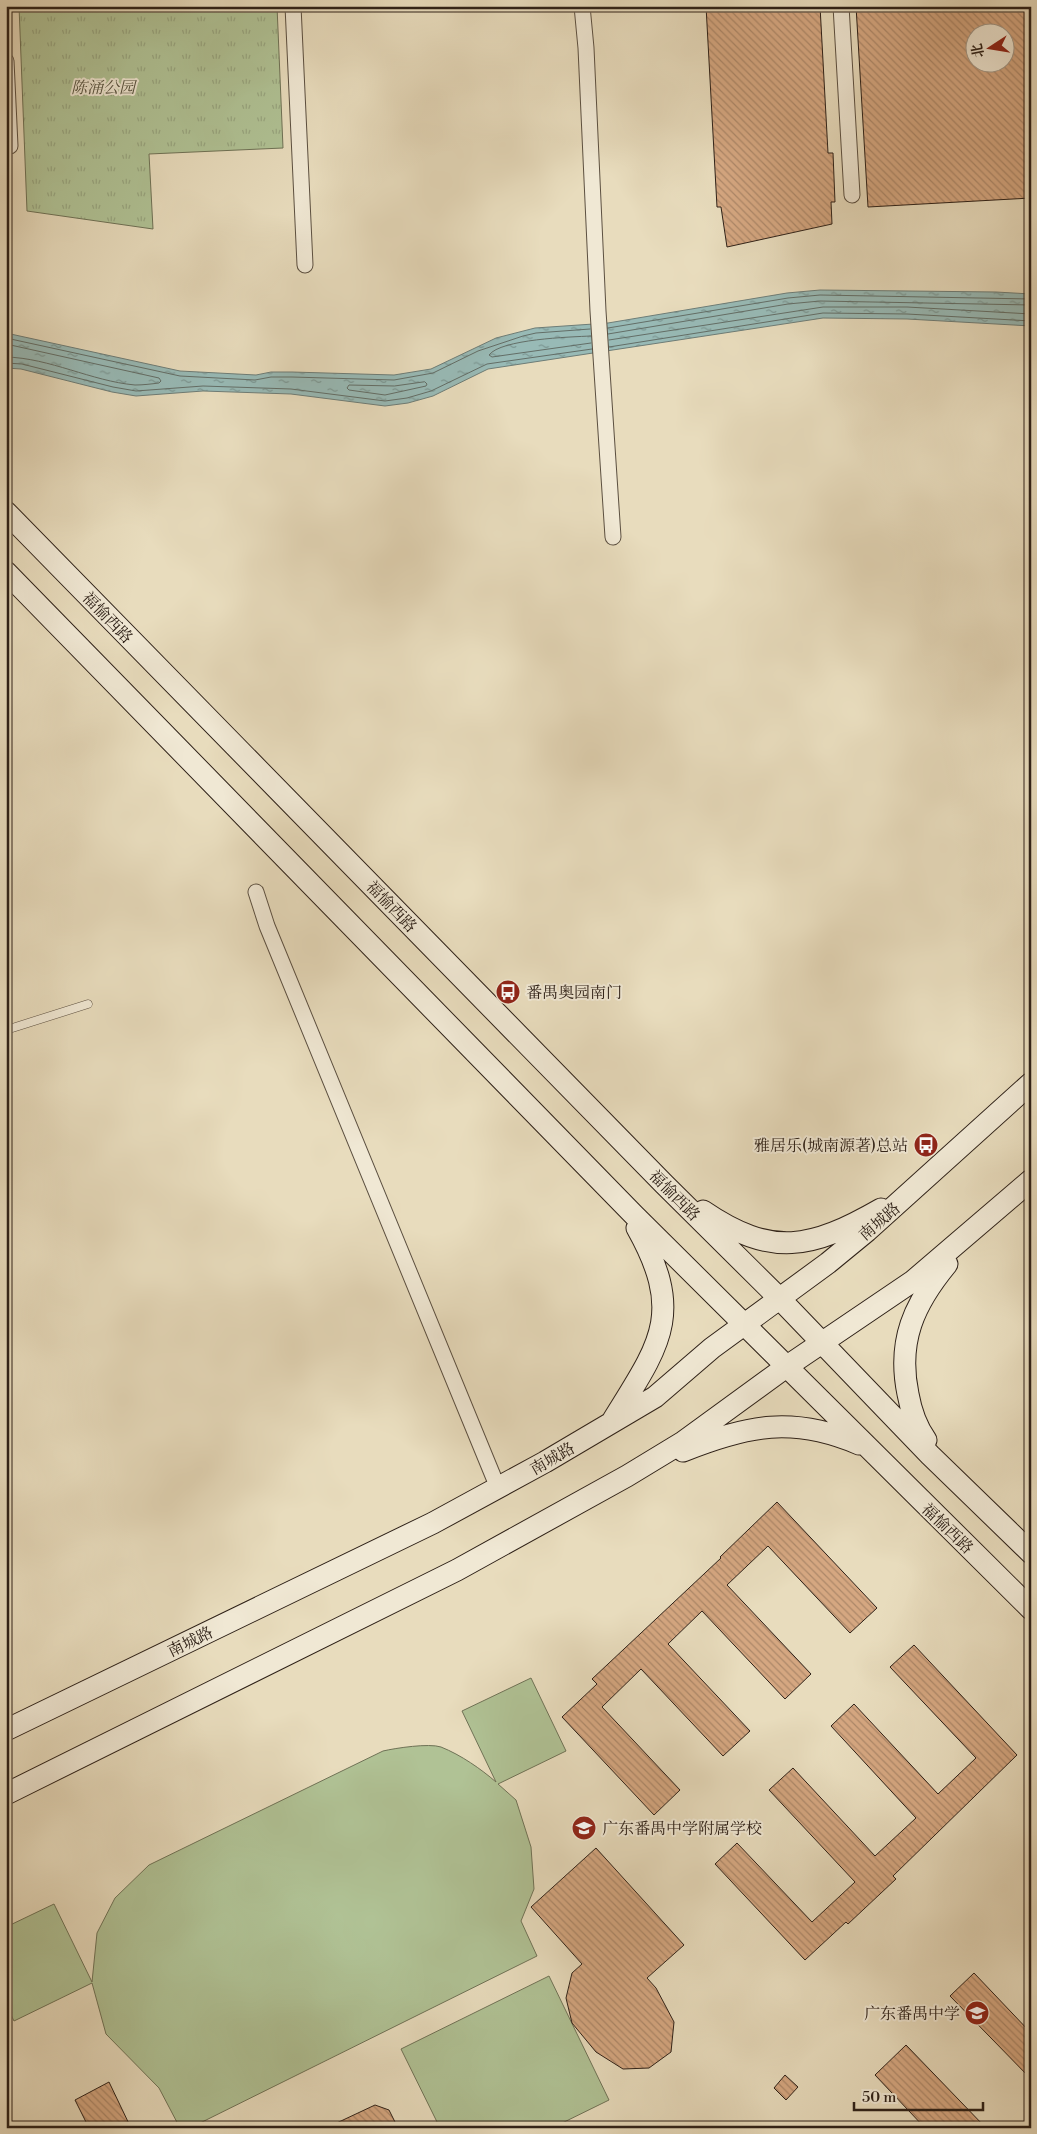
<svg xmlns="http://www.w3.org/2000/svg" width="1037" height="2134" font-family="'Libre Bodoni','Noto Serif SC',serif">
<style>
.park{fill:url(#park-tufts);stroke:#6f7256}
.pitch{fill:#b0c295;stroke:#6f7256}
.water{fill:url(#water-ripples);stroke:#6e7d77}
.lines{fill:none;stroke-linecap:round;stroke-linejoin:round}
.shore{stroke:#636e67;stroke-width:1}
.building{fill:url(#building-back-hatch);stroke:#2e2118;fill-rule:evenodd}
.lane-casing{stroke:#5c5041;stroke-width:9}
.street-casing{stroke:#5c5041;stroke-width:17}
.secondary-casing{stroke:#2e2118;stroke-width:23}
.lane{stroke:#f0e8d4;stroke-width:8}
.street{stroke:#f0e8d4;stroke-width:15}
.secondary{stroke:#f0e8d4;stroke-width:21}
.labels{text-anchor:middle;stroke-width:4;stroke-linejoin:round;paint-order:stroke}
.park-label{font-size:16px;font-style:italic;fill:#55513e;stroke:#f0e8d4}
.street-label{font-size:16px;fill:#2e2118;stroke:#f0e8d4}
.poi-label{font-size:16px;fill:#2e2118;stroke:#f0e8d4;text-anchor:start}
</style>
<defs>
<pattern id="park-tufts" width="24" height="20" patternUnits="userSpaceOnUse" patternTransform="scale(1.25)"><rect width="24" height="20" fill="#b0c295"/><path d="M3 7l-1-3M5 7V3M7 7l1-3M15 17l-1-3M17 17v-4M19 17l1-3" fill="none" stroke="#98a680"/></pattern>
<pattern id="water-ripples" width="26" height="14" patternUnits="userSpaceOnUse" patternTransform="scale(1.25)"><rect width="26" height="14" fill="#98bab6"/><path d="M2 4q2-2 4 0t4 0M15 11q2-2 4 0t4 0" fill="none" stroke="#7c9793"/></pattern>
<pattern id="building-back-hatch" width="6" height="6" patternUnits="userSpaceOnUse" patternTransform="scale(1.25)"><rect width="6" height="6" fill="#d5a781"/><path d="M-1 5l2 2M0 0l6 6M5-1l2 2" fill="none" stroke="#ad8869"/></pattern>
</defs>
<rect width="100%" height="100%" fill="#e8dcbd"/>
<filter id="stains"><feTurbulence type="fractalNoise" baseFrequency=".004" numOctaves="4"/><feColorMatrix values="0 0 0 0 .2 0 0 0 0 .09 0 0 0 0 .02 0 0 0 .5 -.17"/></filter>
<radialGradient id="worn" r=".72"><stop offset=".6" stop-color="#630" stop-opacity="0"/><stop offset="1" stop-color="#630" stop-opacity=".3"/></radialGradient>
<!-- park -->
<path class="park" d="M 19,6 L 277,6 L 283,148 L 149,154 L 153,229 L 27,211 Z"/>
<!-- pitch -->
<path class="pitch" d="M 531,1678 L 566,1751 L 498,1784 L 516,1800 L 531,1847 L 534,1889 L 521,1921 L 537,1956 L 190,2128 L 180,2128 L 159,2088 L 106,2034 L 92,1983 L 14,2021 L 6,2005 L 6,1927 L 54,1904 L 92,1982 L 97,1933 L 115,1898 L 149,1865 L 383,1751 C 396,1748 429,1743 441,1747 C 461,1755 481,1769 496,1782 L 462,1711 Z
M 549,1976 L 609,2100 L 552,2128 L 440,2128 L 401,2049 Z"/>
<!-- water -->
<path class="water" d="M 820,290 L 996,292 L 1031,294 L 1031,326 L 907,319 L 823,318 L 488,369 L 433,396 L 408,403 L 385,406 L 291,394 L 203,391 L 136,396 L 112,392 L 21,369 L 6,368 L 6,333 L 180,371 L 256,375 L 271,372 L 292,372 L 394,375 L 431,369 L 496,338 L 535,328 L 608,323 L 787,293 Z"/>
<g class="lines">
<!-- shore -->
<path class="shore" d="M 608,328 L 788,298 L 820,295 L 1031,299
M 608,334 L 788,304 L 820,301 L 1031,305
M 591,336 C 570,337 501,339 489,355 L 492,357 L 591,343
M 6,338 L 180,376 L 255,380 L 271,377 L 292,377 L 394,380 L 433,373 L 478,351 L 523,336 L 536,333 L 590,329
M 609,340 L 823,307 L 907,307 L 1031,314
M 6,344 L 159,378 L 161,381 L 159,383 C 151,384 143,385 135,385 C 91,381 50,358 6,357
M 609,347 L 823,313 L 907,314 L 1031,321
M 6,363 L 22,364 L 113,387 L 136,391 L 203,386 L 291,389 L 385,401 L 407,398 L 431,391 L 487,364 L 592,349
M 425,382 L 427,384 L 426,386 L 385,395 L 349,390 L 347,388 L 349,385 L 394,386 Z"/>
</g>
<!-- building -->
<path class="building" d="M 706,6 L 820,6 L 828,153 L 833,153 L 835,202 L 831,202 L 832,224 L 727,247 L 721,207 L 717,207 Z
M 856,6 L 1031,6 L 1031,198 L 868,207 ZM 974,32 L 1004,32 L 1004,62 L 974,62 Z
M 777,1502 L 877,1608 L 850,1633 L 768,1546 L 727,1585 L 811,1674 L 785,1699 L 702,1611 L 668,1644 L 750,1731 L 723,1756 L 641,1669 L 602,1707 L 680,1790 L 654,1815 L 562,1717 L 597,1684 L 592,1679 L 721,1558 L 720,1557 Z
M 914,1645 L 1017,1755 L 893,1876 L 896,1879 L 848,1924 L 846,1922 L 805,1960 L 715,1864 L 737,1843 L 812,1922 L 855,1882 L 769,1790 L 793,1768 L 875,1856 L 916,1818 L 831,1726 L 854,1704 L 938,1794 L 976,1758 L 890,1667 Z
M 596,1848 L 684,1945 L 647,1978 L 656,1988 L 674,2022 L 671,2052 L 649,2068 L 623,2069 L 596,2052 L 572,2023 L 566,1998 L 572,1973 L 582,1964 L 531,1907 Z
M 974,1973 L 1031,2033 L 1031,2079 L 950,1996 Z
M 906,2045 L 986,2128 L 925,2128 L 875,2075 Z
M 785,2075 L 798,2087 L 786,2100 L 774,2088 Z
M 109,2082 L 131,2128 L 89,2128 L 75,2100 Z
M 375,2105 L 389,2110 L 398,2128 L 326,2128 Z"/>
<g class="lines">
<defs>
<path id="lane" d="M 6,1030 L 88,1004"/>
<path id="street" d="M 293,6 L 305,265
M 582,6 L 586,48 L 598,311 L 613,537
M 841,6 L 852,195
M 6,61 L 10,146
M 256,892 L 267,926 L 498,1488"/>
<path id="secondary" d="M 6,512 L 664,1184 L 779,1298 L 930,1455 L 1031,1553
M 6,572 L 634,1215 L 1031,1609
M 703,1211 C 772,1258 811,1249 881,1209
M 613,1420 C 660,1344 685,1314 637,1228
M 926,1440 C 916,1426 911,1411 908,1394 C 897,1341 914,1304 947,1264
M 683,1451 C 748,1425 793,1416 859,1444
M 6,1730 L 433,1523 L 545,1462 L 655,1397 L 712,1348 L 828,1263 L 867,1231 L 1031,1083
M 6,1794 L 457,1570 L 627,1476 L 683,1442 L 786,1367 L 913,1281 L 1031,1180"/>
</defs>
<!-- lane casing -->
<use href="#lane" class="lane-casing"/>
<!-- street casing -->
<use href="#street" class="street-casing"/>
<!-- secondary casing -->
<use href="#secondary" class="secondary-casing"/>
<!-- lane -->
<use href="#lane" class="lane"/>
<!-- street -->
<use href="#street" class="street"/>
<!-- secondary -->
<use href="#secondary" class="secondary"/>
</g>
<!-- icons -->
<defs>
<symbol id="bus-disc" viewBox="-11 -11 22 22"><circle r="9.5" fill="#8f2418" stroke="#f0e8d4"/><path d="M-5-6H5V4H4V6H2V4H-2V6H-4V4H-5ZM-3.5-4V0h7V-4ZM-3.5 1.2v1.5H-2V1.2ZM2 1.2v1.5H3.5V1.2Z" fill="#fff"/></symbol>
<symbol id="school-disc" viewBox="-11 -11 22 22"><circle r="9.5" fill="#8f2418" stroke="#f0e8d4"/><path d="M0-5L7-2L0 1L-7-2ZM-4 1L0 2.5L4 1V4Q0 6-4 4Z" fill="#fff"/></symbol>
</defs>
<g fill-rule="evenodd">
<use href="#bus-disc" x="494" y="978" width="28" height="28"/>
<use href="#bus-disc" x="912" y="1131" width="28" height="28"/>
<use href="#school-disc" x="570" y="1814" width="28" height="28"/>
<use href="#school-disc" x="963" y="1999" width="28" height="28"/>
</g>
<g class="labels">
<!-- park labels -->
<g class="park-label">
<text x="103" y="93">陈涌公园</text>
</g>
<!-- street labels -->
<g class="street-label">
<text transform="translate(108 617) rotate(46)" y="6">福愉西路</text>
<text transform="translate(392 906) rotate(46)" y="6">福愉西路</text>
<text transform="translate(675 1195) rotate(45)" y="6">福愉西路</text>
<text transform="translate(879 1221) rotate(-41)" y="6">南城路</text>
<text transform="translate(552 1458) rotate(-30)" y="6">南城路</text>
<text transform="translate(948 1528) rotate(44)" y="6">福愉西路</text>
<text transform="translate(190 1641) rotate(-26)" y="6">南城路</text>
</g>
<!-- poi labels -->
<g class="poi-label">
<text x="526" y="998">番禺奥园南门</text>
<text x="908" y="1151" text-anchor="end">雅居乐(城南源著)总站</text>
<text x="602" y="1834">广东番禺中学附属学校</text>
<text x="960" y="2019" text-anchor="end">广东番禺中学</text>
</g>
</g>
<!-- margin -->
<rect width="1037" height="2134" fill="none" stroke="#e8dcbd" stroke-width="25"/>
<rect x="8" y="8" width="1022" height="2119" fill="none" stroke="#2e2118" stroke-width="2.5"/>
<rect x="12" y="12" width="1012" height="2109" fill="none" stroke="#2e2118"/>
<!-- north arrow -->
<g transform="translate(990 48) rotate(258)"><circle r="24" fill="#f0e8d4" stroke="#a29889"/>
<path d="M0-4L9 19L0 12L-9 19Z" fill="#8f2418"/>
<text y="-8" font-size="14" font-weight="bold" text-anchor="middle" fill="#2e2118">北</text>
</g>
<!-- scale -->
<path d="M854 2102v8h129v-8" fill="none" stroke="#2e2118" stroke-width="2.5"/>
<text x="862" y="2102" font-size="15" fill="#2e2118" stroke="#f0e8d4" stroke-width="4" paint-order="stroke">50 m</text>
<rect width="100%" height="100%" filter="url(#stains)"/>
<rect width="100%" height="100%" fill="url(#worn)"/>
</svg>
